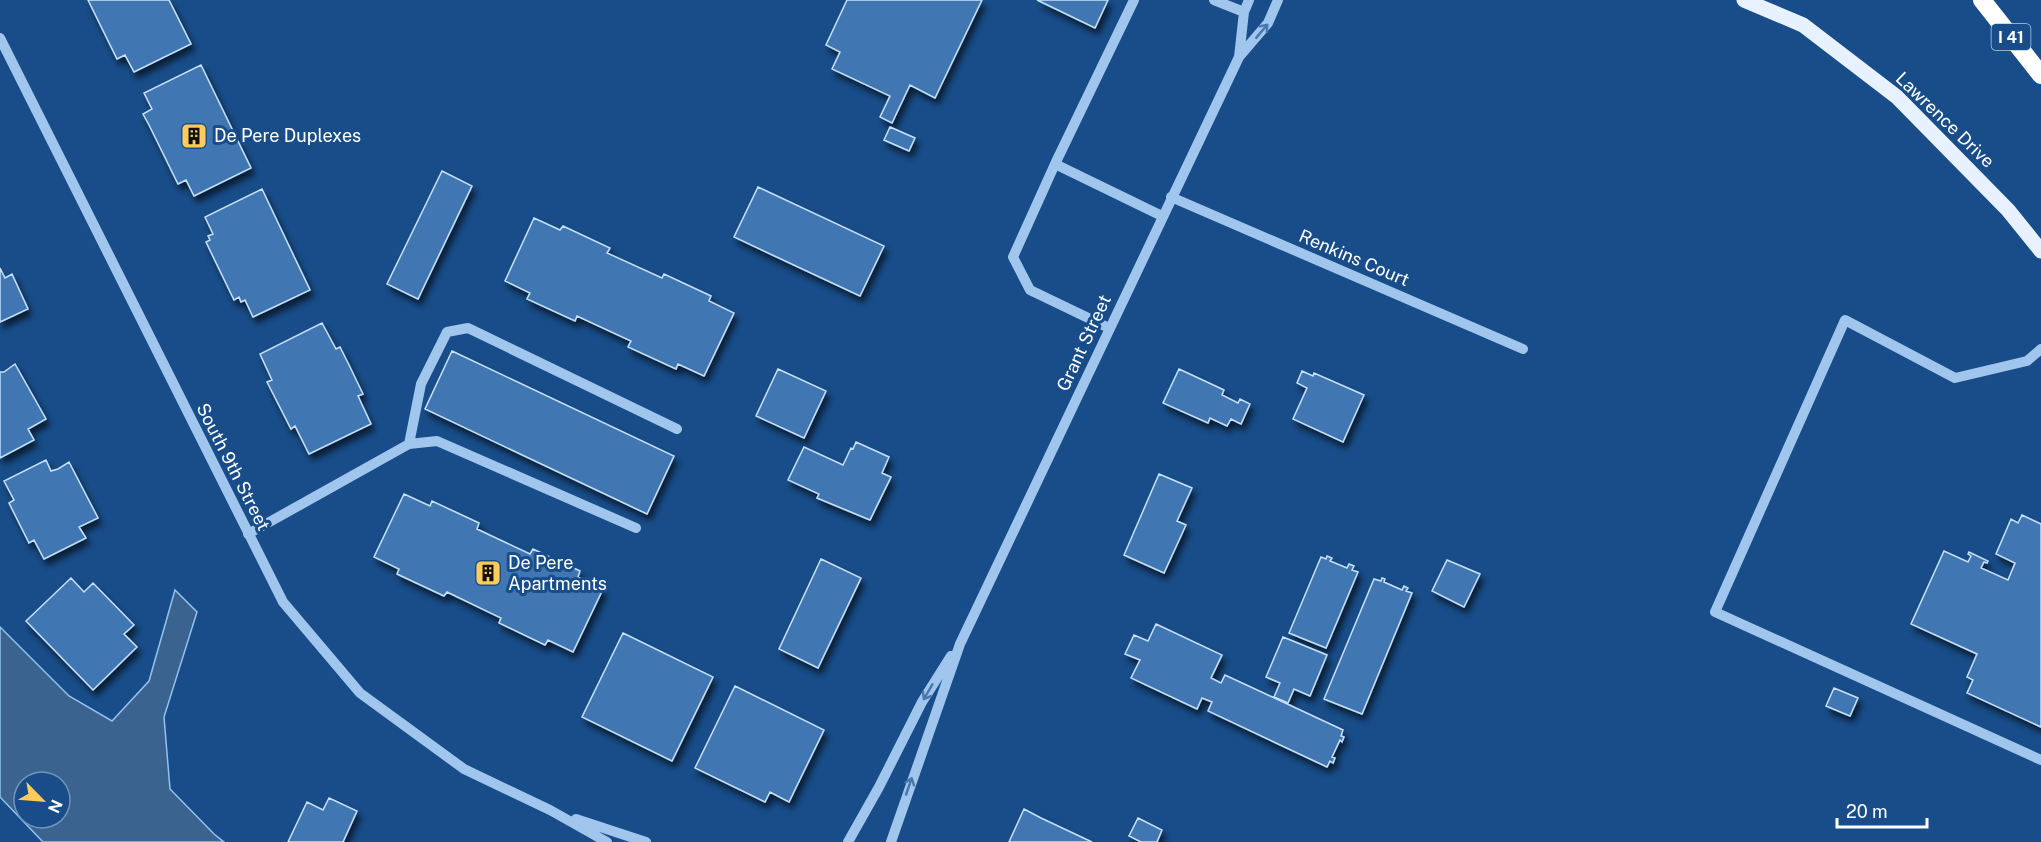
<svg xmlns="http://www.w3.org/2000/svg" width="2041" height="842" font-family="'Public Sans',sans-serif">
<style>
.water{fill:#3b638f;stroke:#93c2f0;stroke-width:1.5;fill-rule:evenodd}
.building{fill:#4077b2;stroke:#c6e0fa;stroke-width:1.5;filter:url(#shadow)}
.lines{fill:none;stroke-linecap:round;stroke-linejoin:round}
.minor{stroke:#a1c6ee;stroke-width:10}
.major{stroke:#e7f1ff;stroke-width:15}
.highway{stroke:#fff;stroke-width:18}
.oneway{stroke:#4877ac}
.labels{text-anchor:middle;stroke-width:6;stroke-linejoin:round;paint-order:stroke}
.shield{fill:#184d89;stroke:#bacadc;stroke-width:1.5}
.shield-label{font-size:16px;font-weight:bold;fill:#fff}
.street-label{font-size:18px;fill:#fff;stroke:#184d89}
.poi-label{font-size:18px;fill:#fff;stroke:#184d89;text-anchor:start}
</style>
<defs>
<filter id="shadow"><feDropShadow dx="3.5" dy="6" stdDeviation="3" flood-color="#0009"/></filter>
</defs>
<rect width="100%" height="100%" fill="#184d89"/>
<!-- water -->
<path class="water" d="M 175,590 L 197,612 L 164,717 L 170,789 L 214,834 L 224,842 L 43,842 L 0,797 L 0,627 L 69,696 L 112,721 L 149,681 ZM 24,782 L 60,782 L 60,818 L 24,818 Z"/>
<!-- building -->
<path class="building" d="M 88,0 L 169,0 L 191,44 L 134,72 L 125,55 L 117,59 Z
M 847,0 L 982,0 L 935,98 L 910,85 L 892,123 L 880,117 L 890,96 L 832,69 L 840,52 L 826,45 Z
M 1037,0 L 1108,0 L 1095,28 Z
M 201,65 L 251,168 L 194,196 L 186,180 L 178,184 L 149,125 L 143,114 L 152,109 L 144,93 Z
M 890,127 L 915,138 L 909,151 L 884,140 Z
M 442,171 L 472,186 L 418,299 L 387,284 Z
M 758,187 L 884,246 L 860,296 L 734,237 Z
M 262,189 L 310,290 L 253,317 L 245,300 L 241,302 L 239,297 L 234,300 L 206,242 L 210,240 L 208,236 L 213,234 L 205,217 Z
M 534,218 L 560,230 L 563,226 L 610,248 L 607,253 L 662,278 L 664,274 L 711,296 L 709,301 L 734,313 L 704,376 L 678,364 L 676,369 L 628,347 L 631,341 L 577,316 L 575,321 L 527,299 L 530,293 L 505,281 Z
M 0,268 L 5,278 L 12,274 L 28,309 L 0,322 Z
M 322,323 L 336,349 L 340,347 L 350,367 L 363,394 L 358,396 L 371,424 L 309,454 L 295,426 L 291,429 L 267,382 L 272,380 L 260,354 Z
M 452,351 L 674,456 L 647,514 L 425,409 Z
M 15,364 L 46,419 L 28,429 L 34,440 L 0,458 L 0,372 L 4,372 Z
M 778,369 L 826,391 L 804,438 L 756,416 Z
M 1179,369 L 1224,390 L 1222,395 L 1238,403 L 1240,399 L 1250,404 L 1241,424 L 1231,419 L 1227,426 L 1210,418 L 1208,423 L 1163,403 Z
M 1302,371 L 1313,376 L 1314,373 L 1364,395 L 1343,442 L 1293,419 L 1307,388 L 1297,383 Z
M 856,442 L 889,457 L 882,473 L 891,477 L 870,520 L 817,498 L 819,494 L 788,480 L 804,447 L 843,465 L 851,448 L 853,449 Z
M 46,460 L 51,471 L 58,469 L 69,462 L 98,518 L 79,527 L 86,538 L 44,559 L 34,540 L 29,543 L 9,503 L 14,500 L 4,481 Z
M 1159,474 L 1192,488 L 1177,521 L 1186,525 L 1164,573 L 1124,555 Z
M 404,494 L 430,506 L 432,501 L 479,523 L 477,529 L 530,554 L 533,549 L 580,571 L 578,577 L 603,589 L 573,652 L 548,640 L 545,645 L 499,623 L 501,618 L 447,592 L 444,596 L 397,574 L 399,569 L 374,557 Z
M 2022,515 L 2041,524 L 2041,727 L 1967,693 L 1973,680 L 1967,677 L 1977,654 L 1911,624 L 1944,551 L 1968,562 L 1971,556 L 1968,554 L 1969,552 L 1988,561 L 1987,563 L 1984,562 L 1981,568 L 2008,580 L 2015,563 L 1996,554 L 2011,519 L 2018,523 Z
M 1327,556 L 1332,558 L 1330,561 L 1347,568 L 1349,564 L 1354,566 L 1352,570 L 1358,572 L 1326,648 L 1289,633 L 1321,557 L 1326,559 Z
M 821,559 L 861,578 L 818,668 L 779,649 Z
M 1447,560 L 1480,574 L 1464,607 L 1432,591 Z
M 71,578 L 84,592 L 93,583 L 134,625 L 124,634 L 137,647 L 93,690 L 26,621 Z
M 1382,578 L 1385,579 L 1384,582 L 1402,590 L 1404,586 L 1408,588 L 1406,591 L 1412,593 L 1362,714 L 1324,699 L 1374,579 L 1381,581 Z
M 1156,624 L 1222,655 L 1211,678 L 1221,683 L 1225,675 L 1343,730 L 1341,736 L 1344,737 L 1342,742 L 1340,740 L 1332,757 L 1335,758 L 1333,763 L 1330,761 L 1327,767 L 1208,711 L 1212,702 L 1202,698 L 1197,709 L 1131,678 L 1140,660 L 1125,654 L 1134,635 L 1148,641 Z
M 623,633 L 713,677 L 672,761 L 582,717 Z
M 1283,637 L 1327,655 L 1310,696 L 1294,689 L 1288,703 L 1274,697 L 1280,683 L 1266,677 Z
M 735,686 L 824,730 L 789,802 L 770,792 L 765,802 L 695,768 Z
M 1834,688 L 1858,698 L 1850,716 L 1826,706 Z
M 329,798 L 357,811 L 343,842 L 288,842 L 307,802 L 323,810 Z
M 1024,809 L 1041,818 L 1092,842 L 1009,842 Z
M 1138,818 L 1162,830 L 1157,842 L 1141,842 L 1129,836 Z"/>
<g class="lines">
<!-- minor -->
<path class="minor" d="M 1214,0 L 1244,12
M 0,38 L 283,602 L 360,693 L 464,769 L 550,810 L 607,842
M 1239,57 L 1244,12 L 1249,0
M 1055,164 L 1162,216
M 1171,197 L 1523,349
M 1109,328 L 1030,290 L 1013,257 L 1055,164 L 1134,0
M 2041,349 L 2027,361 L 1955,378 L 1845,320 L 1715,612 L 2041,760
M 409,444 L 421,384 L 447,332 L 468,328 L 677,429
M 248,534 L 409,444 L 437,441 L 636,528
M 576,819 L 646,842
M 848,842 L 879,787 L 922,702 L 951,656
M 891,842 L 960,644 L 1239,57 L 1268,23 L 1278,0"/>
<!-- major -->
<path class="major" d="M 1744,0 L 1803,25 L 1897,97 L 2008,210 L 2041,251"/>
<!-- highway -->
<path class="highway" d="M 1982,0 L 2041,75"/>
</g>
<!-- one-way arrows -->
<defs><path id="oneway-shaft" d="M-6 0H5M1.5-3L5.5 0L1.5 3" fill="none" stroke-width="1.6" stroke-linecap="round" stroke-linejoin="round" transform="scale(1.5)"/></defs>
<g class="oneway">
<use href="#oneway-shaft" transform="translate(1262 31) rotate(-50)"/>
<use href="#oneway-shaft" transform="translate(928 692) rotate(120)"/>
<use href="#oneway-shaft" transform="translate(909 786) rotate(-71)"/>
</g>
<!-- icons -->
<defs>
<symbol id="building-square" viewBox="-11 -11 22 22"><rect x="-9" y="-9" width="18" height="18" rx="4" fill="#ffcb5d" stroke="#184d89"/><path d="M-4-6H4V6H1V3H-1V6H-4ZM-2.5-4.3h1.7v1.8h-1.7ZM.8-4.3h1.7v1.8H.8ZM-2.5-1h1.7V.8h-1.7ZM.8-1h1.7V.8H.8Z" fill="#111"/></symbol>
</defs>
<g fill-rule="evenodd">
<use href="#building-square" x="179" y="121" width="30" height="30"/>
<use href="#building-square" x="473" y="558" width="30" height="30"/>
</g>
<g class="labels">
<!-- shield labels -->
<rect class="shield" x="1991.5" y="24" width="39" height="26" rx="4.5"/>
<g class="shield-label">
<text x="2011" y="43">I 41</text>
</g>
<!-- street labels -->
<g class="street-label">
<text transform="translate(1945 120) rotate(44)" y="6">Lawrence Drive</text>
<text transform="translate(1354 258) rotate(23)" y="6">Renkins Court</text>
<text transform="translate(1084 343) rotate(-65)" y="6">Grant Street</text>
<text transform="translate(233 467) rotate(63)" y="6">South 9th Street</text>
</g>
<!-- poi labels -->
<g class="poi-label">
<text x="214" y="142">De Pere Duplexes</text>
<text x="508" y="569">De Pere<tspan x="508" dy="21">Apartments</tspan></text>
</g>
</g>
<!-- north arrow -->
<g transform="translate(42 800) rotate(115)"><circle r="28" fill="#184d89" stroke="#7494b8" stroke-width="1.5"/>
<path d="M0-4.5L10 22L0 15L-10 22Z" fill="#ffcb5d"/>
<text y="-9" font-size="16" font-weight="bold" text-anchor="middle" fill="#ffffff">N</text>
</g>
<!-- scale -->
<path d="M1837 818v9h90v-9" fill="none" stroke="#ffffff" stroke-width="3"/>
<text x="1846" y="818" font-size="18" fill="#ffffff" stroke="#184d89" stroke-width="4.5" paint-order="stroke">20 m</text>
</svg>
